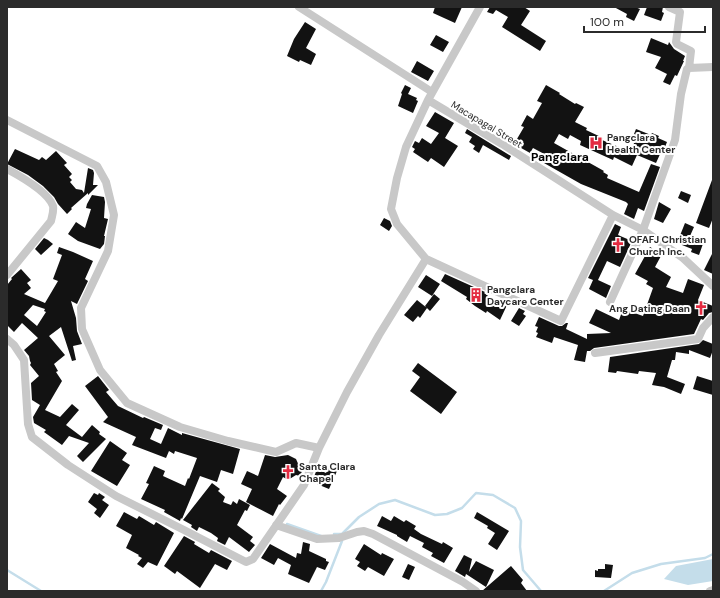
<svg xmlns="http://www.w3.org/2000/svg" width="720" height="598" font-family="'DM Sans',sans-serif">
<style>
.water{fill:#c4ddea}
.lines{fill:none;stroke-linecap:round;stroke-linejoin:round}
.stream{stroke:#c4ddea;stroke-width:2.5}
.building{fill:#121212;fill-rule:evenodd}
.minor{stroke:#c8c8c8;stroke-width:8}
.labels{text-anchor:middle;stroke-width:4;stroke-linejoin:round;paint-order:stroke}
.street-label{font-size:10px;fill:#2b2b2b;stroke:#fff}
.poi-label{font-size:10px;font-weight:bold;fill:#2b2b2b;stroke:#fff;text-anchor:start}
.quarter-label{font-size:12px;font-weight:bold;fill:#000;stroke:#fff}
</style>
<rect width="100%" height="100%" fill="#fff"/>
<!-- water -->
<path class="water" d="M 713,559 L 713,581 L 688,585 L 664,579 L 676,566 Z"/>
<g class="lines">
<!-- stream -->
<path class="stream" d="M 287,524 L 321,536
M 334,534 L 342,534 L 359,517 L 379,504 L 395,500 L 435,515 L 447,514 L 462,508 L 476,493 L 493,495 L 515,508 L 521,521 L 520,547 L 523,570 L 541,591
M 7,570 L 41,591
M 321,591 L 326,582 L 342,541
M 604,591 L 632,573 L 661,564 L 705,558 L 713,554"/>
</g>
<!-- building -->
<path class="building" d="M 435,7 L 462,7 L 455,23 L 433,13 Z
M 490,7 L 524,7 L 530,11 L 521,25 L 546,41 L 540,51 L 502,27 L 508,17 L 496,10 L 493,14 L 487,12 Z
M 614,7 L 635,7 L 640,9 L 634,21 L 626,17 L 627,14 Z
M 647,7 L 663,7 L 662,12 L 664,13 L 661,21 L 644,15 Z
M 305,22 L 316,29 L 306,48 L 316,54 L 311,65 L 300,60 L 299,62 L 287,56 L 294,39 Z
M 436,35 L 449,42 L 443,52 L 430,45 Z
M 651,38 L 668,45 L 669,42 L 674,49 L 685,56 L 683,61 L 684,61 L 677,76 L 675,75 L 670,85 L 663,82 L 667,74 L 655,68 L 661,57 L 646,52 Z
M 417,61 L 434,71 L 428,81 L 411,72 Z
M 405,85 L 411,88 L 408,94 L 417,98 L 416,100 L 418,101 L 413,113 L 398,106 L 402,94 L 401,93 Z
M 546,85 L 560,93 L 559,94 L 575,104 L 576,103 L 584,107 L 575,122 L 587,128 L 586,130 L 603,138 L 602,140 L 631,152 L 635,140 L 632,139 L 636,129 L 651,135 L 652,133 L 659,136 L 658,138 L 667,142 L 663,152 L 661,152 L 656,163 L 637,155 L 632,166 L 614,157 L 613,160 L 580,145 L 581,141 L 570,135 L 568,139 L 559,134 L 554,143 L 604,171 L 603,172 L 608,175 L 607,178 L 639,192 L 651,164 L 660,167 L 644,211 L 638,208 L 634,219 L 624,214 L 628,204 L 626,202 L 581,184 L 544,163 L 548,156 L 533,148 L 530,153 L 514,144 L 524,127 L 521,126 L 527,115 L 533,119 L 542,103 L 537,101 Z
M 435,112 L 454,123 L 445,138 L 458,146 L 444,167 L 431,158 L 428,162 L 413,152 L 415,149 L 412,147 L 415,141 L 419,143 L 422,138 L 431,144 L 439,133 L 426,126 Z
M 467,129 L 511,156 L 509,160 L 483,145 L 479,153 L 473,149 L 475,146 L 469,142 L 472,137 L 465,133 Z
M 15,149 L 39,160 L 42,157 L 46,160 L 56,151 L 67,163 L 64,165 L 72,174 L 69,177 L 72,180 L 70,182 L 76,189 L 82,190 L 84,193 L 88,168 L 93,170 L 94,173 L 93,185 L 98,185 L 88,195 L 88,193 L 71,208 L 72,209 L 67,214 L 58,204 L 54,197 L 43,186 L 28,175 L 7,164 Z
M 712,180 L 713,218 L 709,228 L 696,223 Z
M 681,191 L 691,195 L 688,203 L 678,198 Z
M 92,195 L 104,197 L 105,202 L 104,218 L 108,219 L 104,236 L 105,236 L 104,244 L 100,249 L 78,241 L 68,234 L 76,222 L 85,228 L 91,209 L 86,208 L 87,204 Z
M 659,202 L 671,209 L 663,223 L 654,219 Z
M 384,218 L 390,221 L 392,226 L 389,231 L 380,225 Z
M 685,223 L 694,227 L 690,236 L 704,241 L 699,255 L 691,252 L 692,249 L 677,243 Z
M 615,224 L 621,227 L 618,235 L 632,241 L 620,267 L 607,261 L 598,280 L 611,286 L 606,298 L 589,289 L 593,280 L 588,278 Z
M 44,238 L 48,240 L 53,244 L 41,255 L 35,249 Z
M 59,247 L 73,252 L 93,261 L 85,279 L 88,281 L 77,304 L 71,301 L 76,318 L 77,331 L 82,344 L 73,346 L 76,360 L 72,361 L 61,327 L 49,336 L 65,355 L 54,364 L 58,371 L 56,372 L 62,381 L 45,410 L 60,417 L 72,404 L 79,410 L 66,425 L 82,437 L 92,425 L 100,432 L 99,434 L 106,439 L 83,462 L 77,456 L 89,443 L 69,436 L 62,445 L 44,432 L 46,430 L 34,423 L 33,417 L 40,405 L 32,400 L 31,383 L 39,376 L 30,365 L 31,363 L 30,361 L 29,356 L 24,350 L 38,338 L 22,323 L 14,332 L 7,325 L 7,285 L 12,279 L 11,278 L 21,269 L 31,280 L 27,283 L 31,288 L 24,294 L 45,303 L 58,281 L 53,279 L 62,255 L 57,253 ZM 33,305 L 45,309 L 44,311 L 46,312 L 37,326 L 24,315 Z
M 650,247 L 662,254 L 655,267 L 671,277 L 666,287 L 683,293 L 688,279 L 704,285 L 698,300 L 713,306 L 713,312 L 709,313 L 703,320 L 701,319 L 694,334 L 594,348 L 590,351 L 587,351 L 585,362 L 574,360 L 578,345 L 554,337 L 552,343 L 536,337 L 538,333 L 536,332 L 538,327 L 535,326 L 539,317 L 559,326 L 562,326 L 566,323 L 568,323 L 566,329 L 587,339 L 587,334 L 611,333 L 589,323 L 596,309 L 619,320 L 623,309 L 643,316 L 653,288 L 646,284 L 648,281 L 635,274 Z
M 713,252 L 713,274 L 704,270 Z
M 445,274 L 485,292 L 484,293 L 498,303 L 499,299 L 508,303 L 500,320 L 487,311 L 486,313 L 475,306 L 466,299 L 467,297 L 441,281 Z
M 426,275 L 440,284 L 432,296 L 418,287 Z
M 434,294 L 440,299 L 430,311 L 425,306 Z
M 417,300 L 427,308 L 420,318 L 418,316 L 413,322 L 404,315 Z
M 519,308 L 525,311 L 523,314 L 526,316 L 519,326 L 511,321 Z
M 703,340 L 713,344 L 713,350 L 710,358 L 689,350 L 689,354 L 676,352 L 675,360 L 672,360 L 667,377 L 685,384 L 681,394 L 664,387 L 652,385 L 656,373 L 639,371 L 638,374 L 617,371 L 616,373 L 608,372 L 610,357 L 699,344 Z
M 418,363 L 457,392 L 441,414 L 410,391 L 420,377 L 412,371 Z
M 98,376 L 109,390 L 106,392 L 118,406 L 143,418 L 144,417 L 163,425 L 161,430 L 155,428 L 150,439 L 161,444 L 168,428 L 182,435 L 182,433 L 240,449 L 233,474 L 221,470 L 217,482 L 200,476 L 182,519 L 181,518 L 180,521 L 164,512 L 165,510 L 141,499 L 149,484 L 146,483 L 154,466 L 165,471 L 163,476 L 185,486 L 188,478 L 189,479 L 197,458 L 175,451 L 174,454 L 169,451 L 166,458 L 132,445 L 136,437 L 103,422 L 108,417 L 85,386 Z
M 697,376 L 713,381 L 713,395 L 693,389 Z
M 110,441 L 127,453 L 122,460 L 130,465 L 117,486 L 91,471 Z
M 265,455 L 275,457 L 288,455 L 296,459 L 300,468 L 303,469 L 300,476 L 296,475 L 288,480 L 283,477 L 277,489 L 287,496 L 280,505 L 279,504 L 273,516 L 246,502 L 252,489 L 241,484 L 247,471 L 258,476 Z
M 329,467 L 337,471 L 329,489 L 312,482 L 317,469 L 326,473 Z
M 212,483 L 220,489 L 218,491 L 225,497 L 223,502 L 231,505 L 233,501 L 237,504 L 239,499 L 250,505 L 247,511 L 245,510 L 237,525 L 253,537 L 250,541 L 255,545 L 249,552 L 229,537 L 225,545 L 217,541 L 218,538 L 211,533 L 199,527 L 197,531 L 191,527 L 192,525 L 183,520 Z
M 94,493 L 98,495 L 99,493 L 105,497 L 102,500 L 109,505 L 100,518 L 94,513 L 97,509 L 88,502 Z
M 124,512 L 137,519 L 139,516 L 154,525 L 156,522 L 174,533 L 157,566 L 148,562 L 143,568 L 137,564 L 142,558 L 138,556 L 139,555 L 126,548 L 132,535 L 116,526 Z
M 477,512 L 509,531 L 497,550 L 488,544 L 495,533 L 487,528 L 488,526 L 474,518 Z
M 382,516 L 391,521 L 394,516 L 404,522 L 406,520 L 416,526 L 414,529 L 421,534 L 442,544 L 443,542 L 453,548 L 444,563 L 431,556 L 433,553 L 422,547 L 424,543 L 410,536 L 407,542 L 397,536 L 397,535 L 377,526 Z
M 184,536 L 195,542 L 194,544 L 209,553 L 211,550 L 232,561 L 227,570 L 215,564 L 200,588 L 177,571 L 175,574 L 164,566 Z
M 303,542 L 310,544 L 309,551 L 326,559 L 326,561 L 329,562 L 325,570 L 317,567 L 309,583 L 288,574 L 291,565 L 278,558 L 274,565 L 261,558 L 270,544 L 296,558 L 297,553 L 301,554 Z
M 364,544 L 381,555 L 382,553 L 394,559 L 384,576 L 368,567 L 365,571 L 357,566 L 360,562 L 355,559 Z
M 464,555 L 472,559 L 469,572 L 476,561 L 494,570 L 486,587 L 466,574 L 465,577 L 455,571 Z
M 408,564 L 415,567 L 409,580 L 402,577 Z
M 605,564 L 613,565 L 611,578 L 595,577 L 595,570 L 598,571 L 598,569 L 605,569 Z
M 511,566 L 523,580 L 521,583 L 527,591 L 482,591 Z"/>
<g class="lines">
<!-- minor -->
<path class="minor" d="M 299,7 L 432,92
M 480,7 L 428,100 L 406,147 L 397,178 L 391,209 L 397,224 L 426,259 L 561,321 L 613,215
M 669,7 L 680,12 L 676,42 L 677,44 L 691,51 L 689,68
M 428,100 L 502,144 L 613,215 L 643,230 L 683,258 L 713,286
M 7,120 L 97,166 L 106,182 L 114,215 L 108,251 L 81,308 L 82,329 L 100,370 L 127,403 L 180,427 L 228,441 L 276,452 L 296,443 L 319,448
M 7,169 C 20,176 48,192 53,206 C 54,211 52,216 51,221 L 7,275
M 610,302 L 643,230 L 675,140 L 681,94 L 687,69 L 689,68 L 713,67
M 7,339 L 14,345 L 24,360 L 28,424 L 32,437 L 68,465 L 116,496 L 184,530 L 246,562 L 253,559 L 304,485 L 319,448 L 347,392 L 379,335 L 426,259
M 595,353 L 698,339 L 703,328 L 713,317
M 276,525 L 317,539 L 339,538 L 357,532 L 364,531 L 373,534 L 463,582 L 476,591
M 710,591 L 713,590"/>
</g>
<!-- icons -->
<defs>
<symbol id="hospital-bare" viewBox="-9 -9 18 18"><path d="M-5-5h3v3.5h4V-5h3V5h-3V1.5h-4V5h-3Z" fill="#e42c42" stroke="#fff" stroke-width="2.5" paint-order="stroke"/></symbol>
<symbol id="church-bare" viewBox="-9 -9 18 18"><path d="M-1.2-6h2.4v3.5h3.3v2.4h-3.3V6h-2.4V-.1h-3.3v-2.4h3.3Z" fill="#e42c42" stroke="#fff" stroke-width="2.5" paint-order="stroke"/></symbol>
<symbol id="building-bare" viewBox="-9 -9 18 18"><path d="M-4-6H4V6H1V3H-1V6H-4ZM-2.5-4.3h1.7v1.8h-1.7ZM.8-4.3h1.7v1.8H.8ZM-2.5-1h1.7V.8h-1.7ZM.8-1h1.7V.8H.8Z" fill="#e42c42" stroke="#fff" stroke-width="2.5" paint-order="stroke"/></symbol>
</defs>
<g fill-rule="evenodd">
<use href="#hospital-bare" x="586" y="133" width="20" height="20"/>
<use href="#church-bare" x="608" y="235" width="20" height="20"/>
<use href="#building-bare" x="466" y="285" width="20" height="20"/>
<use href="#church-bare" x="691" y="298" width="20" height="20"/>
<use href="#church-bare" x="278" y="462" width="20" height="20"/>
</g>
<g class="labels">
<!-- street labels -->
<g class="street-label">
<text transform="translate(487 124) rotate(31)" y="4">Macapagal Street</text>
</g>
<!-- poi labels -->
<g class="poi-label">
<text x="607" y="141">Pangclara<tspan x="607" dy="12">Health Center</tspan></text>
<text x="629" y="243">OFAFJ Christian<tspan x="629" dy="12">Church Inc.</tspan></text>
<text x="487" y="293">Pangclara<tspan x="487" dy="12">Daycare Center</tspan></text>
<text x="690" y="312" text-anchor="end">Ang Dating Daan</text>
<text x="299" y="470">Santa Clara<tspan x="299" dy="12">Chapel</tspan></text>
</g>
<!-- quarter labels -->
<g class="quarter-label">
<text x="560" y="161">Pangclara</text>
</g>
</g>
<!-- border -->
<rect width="720" height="598" fill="none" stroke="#2b2b2b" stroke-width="16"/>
<!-- scale -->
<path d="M584 26v6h121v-6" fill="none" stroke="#2b2b2b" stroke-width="2"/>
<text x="590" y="26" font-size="12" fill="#2b2b2b" stroke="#ffffff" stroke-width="3" paint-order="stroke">100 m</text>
</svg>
